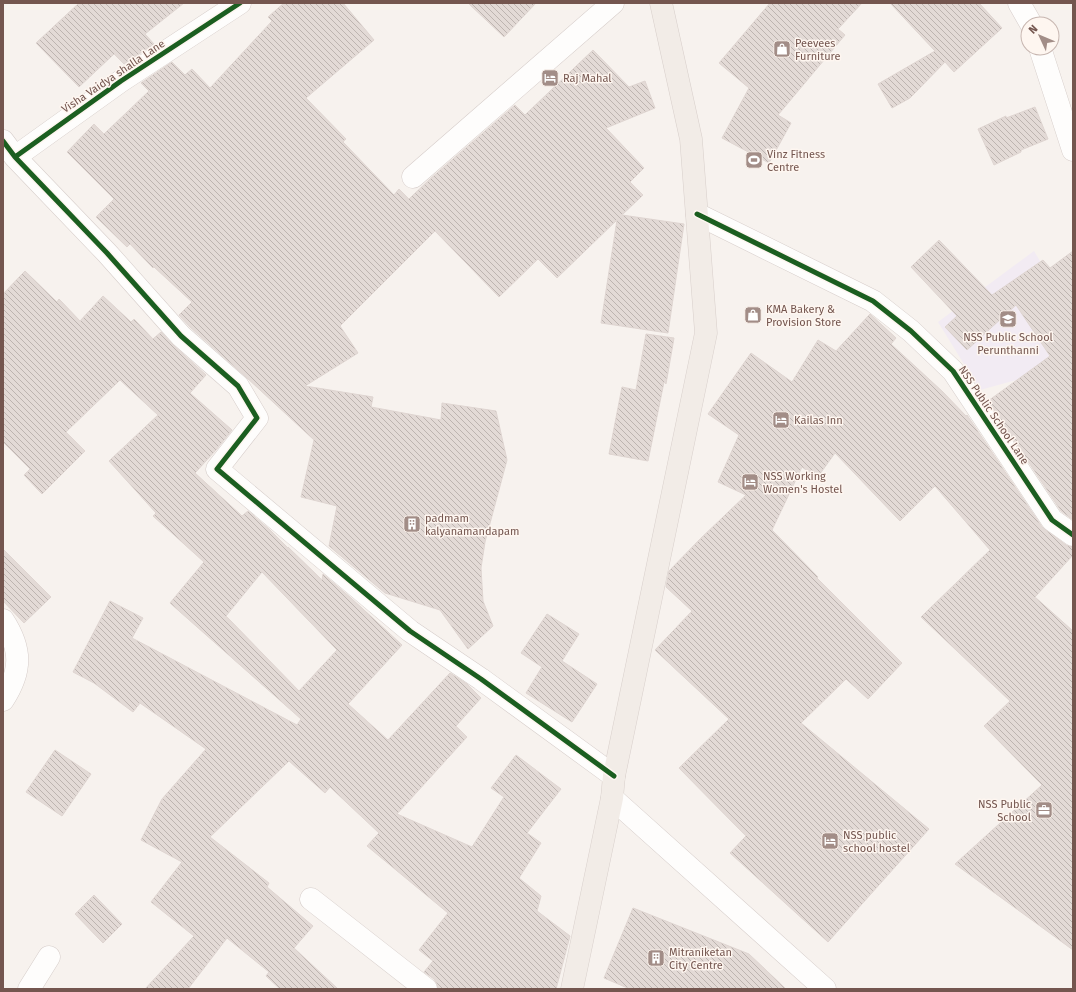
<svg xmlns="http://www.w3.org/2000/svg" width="1076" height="992" font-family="'Fira Sans',sans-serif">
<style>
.education{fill:#f2ebf3}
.building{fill:url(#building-back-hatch);stroke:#dfd5d1;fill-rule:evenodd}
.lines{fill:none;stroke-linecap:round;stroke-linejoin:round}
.minor-casing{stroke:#d6cdca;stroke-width:23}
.major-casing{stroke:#d8cfcb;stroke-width:23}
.minor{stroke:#fefdfc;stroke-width:22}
.major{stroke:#f2ece7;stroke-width:22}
.cycleway-casing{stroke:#fef6f0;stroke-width:8}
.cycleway{stroke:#1b5e20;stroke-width:5}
.labels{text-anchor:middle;stroke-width:3;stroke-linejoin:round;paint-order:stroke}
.poi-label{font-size:11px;fill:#74564f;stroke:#fef6f0;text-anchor:start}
.street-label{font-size:11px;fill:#74564f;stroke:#fef6f0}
</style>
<defs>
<pattern id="building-back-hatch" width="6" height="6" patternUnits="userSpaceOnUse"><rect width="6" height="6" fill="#e3dad6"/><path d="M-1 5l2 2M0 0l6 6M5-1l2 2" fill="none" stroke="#bdb4b0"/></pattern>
</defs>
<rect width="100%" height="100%" fill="#f7f2ee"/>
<!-- education -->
<path class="education" d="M 1034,251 L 1073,316 L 1073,349 L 1020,379 L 980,390 L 938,322 Z"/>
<!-- building -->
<path class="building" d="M 79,3 L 184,3 L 145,34 L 154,44 L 124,64 L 114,54 L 79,87 L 36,43 Z
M 284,3 L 343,3 L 374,40 L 306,98 L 346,139 L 343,142 L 394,195 L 399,189 L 409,199 L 430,179 L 515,105 L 525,115 L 593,50 L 629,87 L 645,81 L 655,108 L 606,128 L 644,168 L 630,182 L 643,195 L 622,215 L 684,224 L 668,333 L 601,323 L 617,220 L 557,278 L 538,259 L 499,297 L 435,231 L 340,326 L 358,353 L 305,386 L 373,397 L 371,407 L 441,420 L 442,403 L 496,411 L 507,460 L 485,542 L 481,568 L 483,601 L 493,626 L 468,649 L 440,610 L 385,593 L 329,546 L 337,506 L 301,497 L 314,440 L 246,377 L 190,327 L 179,315 L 192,302 L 154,267 L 153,268 L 130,244 L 127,247 L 96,217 L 114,199 L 67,152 L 94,124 L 104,134 L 149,91 L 141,83 L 172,62 L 185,75 L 192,69 L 210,88 L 272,21 L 268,17 Z
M 468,3 L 536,3 L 504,37 Z
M 770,3 L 862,3 L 838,29 L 845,35 L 778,115 L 791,123 L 769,163 L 722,138 L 749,88 L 719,63 Z
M 890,3 L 979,3 L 1002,28 L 954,72 L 945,62 L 910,98 L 892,108 L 878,84 L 935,51 Z
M 1035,107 L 1048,139 L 1021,150 L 1021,152 L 994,165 L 978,129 L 1006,116 L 1006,118 Z
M 939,240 L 992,295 L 1043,260 L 1050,268 L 1073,251 L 1073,520 L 1061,511 L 988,401 L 1050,356 L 1016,305 L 967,350 L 945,327 L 957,316 L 911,267 Z
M 25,271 L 57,302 L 59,299 L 80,321 L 103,296 L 131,322 L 134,319 L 153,339 L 161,332 L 173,345 L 206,375 L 190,393 L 232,430 L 216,450 L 195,473 L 242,516 L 248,511 L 269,529 L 288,548 L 288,547 L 322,580 L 323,574 L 351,598 L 402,645 L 348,704 L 388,740 L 450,673 L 467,684 L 481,698 L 456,726 L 467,737 L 397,814 L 472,847 L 504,797 L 491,788 L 516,755 L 561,789 L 527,833 L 541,843 L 519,878 L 541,896 L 537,911 L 570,936 L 556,989 L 438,989 L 437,984 L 434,979 L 424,972 L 433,961 L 419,950 L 448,913 L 367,846 L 379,833 L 330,787 L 325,793 L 289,761 L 210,837 L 269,883 L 267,887 L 313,926 L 294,948 L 338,989 L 280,989 L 266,976 L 269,972 L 227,938 L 188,989 L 145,989 L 194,936 L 151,902 L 182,862 L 141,840 L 162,799 L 206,749 L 140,703 L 133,712 L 94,683 L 73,672 L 110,601 L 143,618 L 132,638 L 297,725 L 301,719 L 170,603 L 204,562 L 153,516 L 156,513 L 109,461 L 158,415 L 120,380 L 66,432 L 85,451 L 42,494 L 24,475 L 30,469 L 3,442 L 3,294 ZM 262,572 L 337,650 L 299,691 L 226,616 Z
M 870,314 L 896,338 L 891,344 L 943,392 L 966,416 L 967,415 L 1042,527 L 1066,545 L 1073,547 L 1073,555 L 1035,597 L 1073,631 L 1073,950 L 955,864 L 1042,785 L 984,726 L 1010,701 L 921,617 L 990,550 L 935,486 L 900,521 L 835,453 L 817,478 L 802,467 L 772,530 L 818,577 L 817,578 L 902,663 L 868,699 L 846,679 L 801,723 L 929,829 L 828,942 L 730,853 L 746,836 L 679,768 L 729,719 L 655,650 L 692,611 L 666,587 L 669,571 L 700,539 L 746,495 L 718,482 L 739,435 L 708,414 L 751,353 L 792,382 L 818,340 L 836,351 Z
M 646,334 L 674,338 L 666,384 L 664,382 L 648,461 L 609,454 L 622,387 L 636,390 Z
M 3,549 L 51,597 L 24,623 L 3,601 Z
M 547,614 L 579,634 L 562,661 L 597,684 L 572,722 L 526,693 L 542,667 L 521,653 Z
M 55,750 L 91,774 L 62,816 L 26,792 Z
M 94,895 L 122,924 L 103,943 L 75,914 Z
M 633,908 L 749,954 L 786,989 L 630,989 L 604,978 Z"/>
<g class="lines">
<defs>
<path id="minor" d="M 1019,3 L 1031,24
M 1040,48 L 1073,150
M 3,141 L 15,157 L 121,81 L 240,3
M 15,157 L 107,253 L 181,336 L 238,386 L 257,418 L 217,469 L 410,631 L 481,679 L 614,776
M 413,177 L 613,3
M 697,214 L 873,301 L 911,331 L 953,371 L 1052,520 L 1073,535
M 3,620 C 22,649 22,671 3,700
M 612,798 L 825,989
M 311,899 L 426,989
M 29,989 L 49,957"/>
<path id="major" d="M 572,989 L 612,798 L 614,776 L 706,333 L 691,139 L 661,3"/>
</defs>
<!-- minor casing -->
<use href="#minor" class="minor-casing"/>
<!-- major casing -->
<use href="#major" class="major-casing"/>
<!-- minor -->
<use href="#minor" class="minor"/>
<!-- major -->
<use href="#major" class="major"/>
<defs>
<path id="cycleway" d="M 3,141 L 15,157 L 121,81 L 240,3
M 15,157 L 107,253 L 181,336 L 238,386 L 257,418 L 217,469 L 410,631 L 481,679 L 614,776
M 697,214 L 873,301 L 911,331 L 953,371 L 1052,520 L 1073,535"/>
</defs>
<!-- cycleway casing -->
<use href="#cycleway" class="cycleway-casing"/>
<!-- cycleway -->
<use href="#cycleway" class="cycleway"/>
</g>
<!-- icons -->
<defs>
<symbol id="shop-square" viewBox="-11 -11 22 22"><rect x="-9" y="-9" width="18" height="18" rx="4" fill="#a28d87" stroke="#fef6f0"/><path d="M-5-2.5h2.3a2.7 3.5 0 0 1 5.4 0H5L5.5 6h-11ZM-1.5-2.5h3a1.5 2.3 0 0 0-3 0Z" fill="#fff"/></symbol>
<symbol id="hotel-square" viewBox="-11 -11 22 22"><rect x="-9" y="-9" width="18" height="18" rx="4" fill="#a28d87" stroke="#fef6f0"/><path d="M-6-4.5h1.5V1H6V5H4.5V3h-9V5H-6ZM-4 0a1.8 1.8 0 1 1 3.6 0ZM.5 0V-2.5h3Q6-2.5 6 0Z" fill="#fff"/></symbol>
<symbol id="stadium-square" viewBox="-11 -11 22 22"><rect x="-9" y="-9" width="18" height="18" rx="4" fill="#a28d87" stroke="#fef6f0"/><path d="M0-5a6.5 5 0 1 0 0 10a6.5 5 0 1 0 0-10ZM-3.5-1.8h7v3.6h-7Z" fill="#fff"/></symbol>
<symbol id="school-square" viewBox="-11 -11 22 22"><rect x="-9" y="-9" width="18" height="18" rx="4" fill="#a28d87" stroke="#fef6f0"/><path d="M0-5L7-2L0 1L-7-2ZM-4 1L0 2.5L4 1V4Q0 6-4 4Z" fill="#fff"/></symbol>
<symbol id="building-square" viewBox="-11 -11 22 22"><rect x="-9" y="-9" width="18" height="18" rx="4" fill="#a28d87" stroke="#fef6f0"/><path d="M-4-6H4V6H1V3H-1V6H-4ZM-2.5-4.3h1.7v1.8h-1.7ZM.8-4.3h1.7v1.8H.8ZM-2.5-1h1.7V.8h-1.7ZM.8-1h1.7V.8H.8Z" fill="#fff"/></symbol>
<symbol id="office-square" viewBox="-11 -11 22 22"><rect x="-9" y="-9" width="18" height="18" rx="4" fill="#a28d87" stroke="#fef6f0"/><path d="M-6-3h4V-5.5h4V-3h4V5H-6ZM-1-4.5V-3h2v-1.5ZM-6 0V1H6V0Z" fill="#fff"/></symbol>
</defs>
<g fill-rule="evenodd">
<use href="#shop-square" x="772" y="39" width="20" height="20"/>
<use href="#hotel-square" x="540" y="68" width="20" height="20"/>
<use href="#stadium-square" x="744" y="150" width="20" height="20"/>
<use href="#shop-square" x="743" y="305" width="20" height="20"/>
<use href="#school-square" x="998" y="309" width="20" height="20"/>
<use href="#hotel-square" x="771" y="410" width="20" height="20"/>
<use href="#hotel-square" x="740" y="472" width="20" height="20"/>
<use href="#building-square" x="402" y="514" width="20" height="20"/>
<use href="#office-square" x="1034" y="800" width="20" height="20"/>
<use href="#hotel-square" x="820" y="831" width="20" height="20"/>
<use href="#building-square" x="646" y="948" width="20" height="20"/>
</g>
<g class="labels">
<!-- poi labels -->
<g class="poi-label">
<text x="795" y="47">Peevees<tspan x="795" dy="13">Furniture</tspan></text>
<text x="563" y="82">Raj Mahal</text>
<text x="767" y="158">Vinz Fitness<tspan x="767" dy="13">Centre</tspan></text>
<text x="766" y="313">KMA Bakery &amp;<tspan x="766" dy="13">Provision Store</tspan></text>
<text x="1008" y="341" text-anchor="middle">NSS Public School<tspan x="1008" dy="13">Perunthanni</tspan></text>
<text x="794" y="424">Kailas Inn</text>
<text x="763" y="480">NSS Working<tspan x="763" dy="13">Women's Hostel</tspan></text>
<text x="425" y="522">padmam<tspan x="425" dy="13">kalyanamandapam</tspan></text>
<text x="1031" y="808" text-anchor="end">NSS Public<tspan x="1031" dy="13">School</tspan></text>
<text x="843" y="839">NSS public<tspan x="843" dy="13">school hostel</tspan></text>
<text x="669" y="956">Mitraniketan<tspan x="669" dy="13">City Centre</tspan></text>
</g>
<!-- street labels -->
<g class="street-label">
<text transform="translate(113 76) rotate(-34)" y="4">Visha Vaidya shalla Lane</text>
<text transform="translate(994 415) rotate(56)" y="4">NSS Public School Lane</text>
</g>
</g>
<!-- border -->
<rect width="1076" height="992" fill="none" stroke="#74564f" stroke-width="8"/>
<!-- north arrow -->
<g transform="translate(1040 36) rotate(314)"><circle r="19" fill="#fef6f0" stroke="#c7b6b0"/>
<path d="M0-3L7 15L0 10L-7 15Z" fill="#a28d87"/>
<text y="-6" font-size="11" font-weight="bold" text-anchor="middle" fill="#74564f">N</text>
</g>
</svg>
